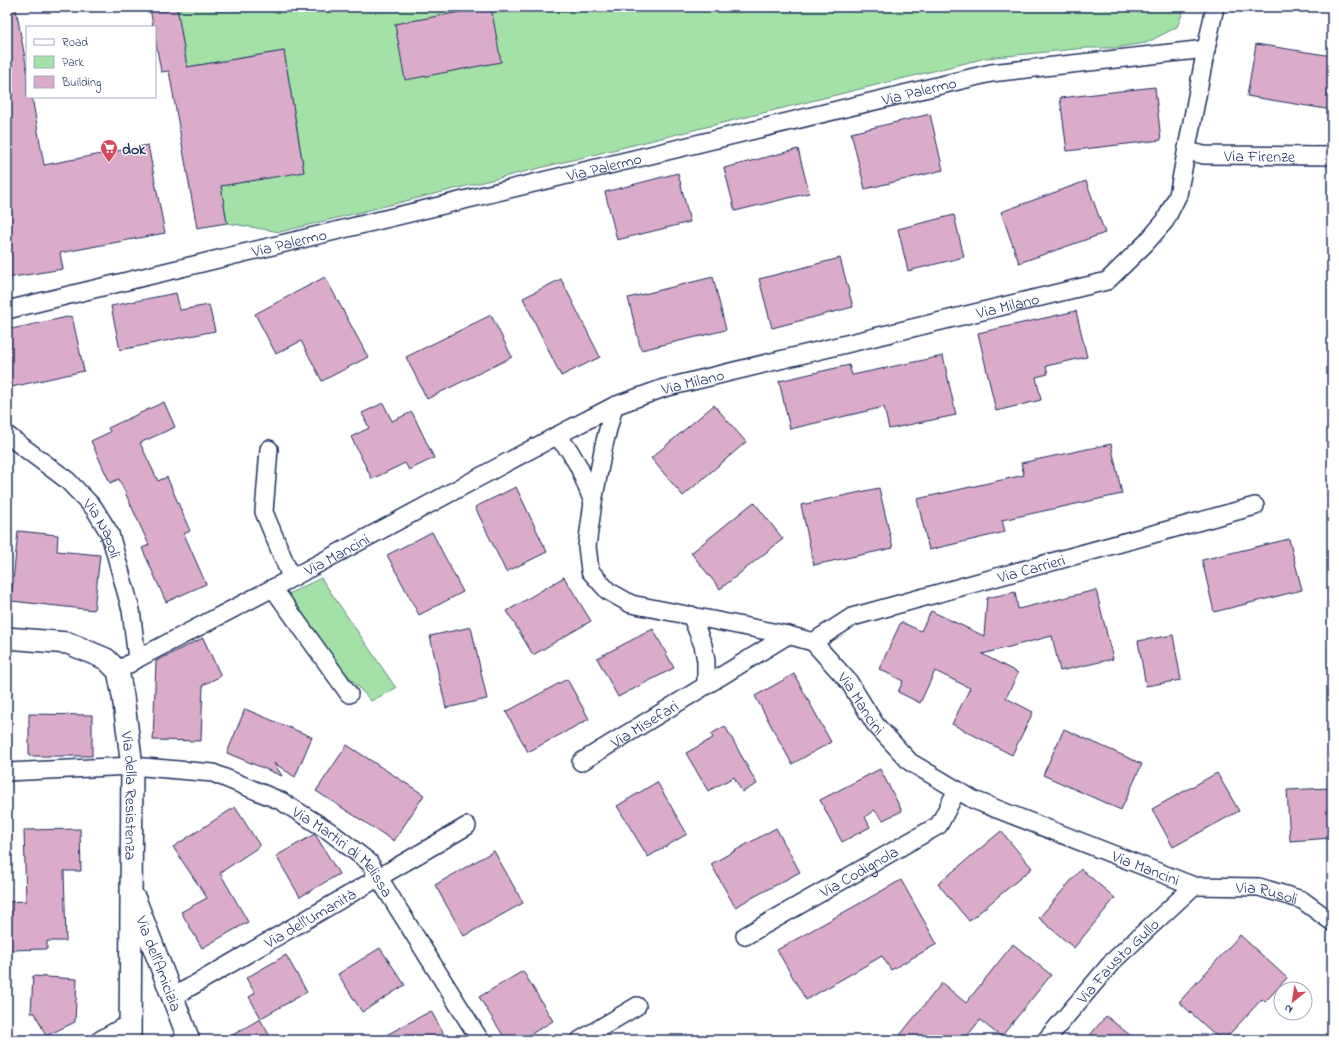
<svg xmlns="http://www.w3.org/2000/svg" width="1339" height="1047" font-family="'Indie Flower',sans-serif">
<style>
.green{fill:#a4e1a7;stroke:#608882}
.building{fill:#dbabca;stroke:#1b2f5e}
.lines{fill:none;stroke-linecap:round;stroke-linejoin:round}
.minor-casing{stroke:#1b2f5e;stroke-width:20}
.tertiary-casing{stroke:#1b2f5e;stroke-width:24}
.minor{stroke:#fff;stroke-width:17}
.tertiary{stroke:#fff;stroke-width:21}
.labels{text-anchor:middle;stroke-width:3;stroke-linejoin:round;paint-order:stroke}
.street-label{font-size:16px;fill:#1b2f5e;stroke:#fff}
.poi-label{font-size:16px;font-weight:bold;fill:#1b2f5e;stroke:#fff;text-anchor:start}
</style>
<rect width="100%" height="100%" fill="#fff"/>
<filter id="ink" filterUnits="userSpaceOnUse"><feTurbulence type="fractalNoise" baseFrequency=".025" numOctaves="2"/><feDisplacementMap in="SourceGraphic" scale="8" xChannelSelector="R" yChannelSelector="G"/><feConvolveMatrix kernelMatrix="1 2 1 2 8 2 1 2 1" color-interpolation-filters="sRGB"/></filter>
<g filter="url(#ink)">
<!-- green -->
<path class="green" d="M 177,7 L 1185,7 L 1177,27 L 1146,43 L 1114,48 L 1086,48 L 986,58 L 280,232 L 227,223 L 221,186 L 304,171 L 284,51 L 187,67 Z
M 321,578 L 396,688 L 371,701 L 325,650 L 288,594 Z"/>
<!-- building -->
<path class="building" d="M 150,7 L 177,7 L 187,67 L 284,51 L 304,172 L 221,186 L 227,223 L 197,228 L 169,71 L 161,72 L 155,37 L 155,27 L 153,27 Z
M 487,7 L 491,7 L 501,62 L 405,80 L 395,24 Z
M 7,9 L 16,9 L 27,69 L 27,97 L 32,97 L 44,165 L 148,145 L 165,233 L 60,253 L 63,269 L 7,278 Z
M 1256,44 L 1332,56 L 1332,110 L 1247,96 Z
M 1155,87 L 1161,140 L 1067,151 L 1060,98 Z
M 930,114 L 943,170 L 865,189 L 851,133 Z
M 798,149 L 809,193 L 735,211 L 724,168 Z
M 678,173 L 690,222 L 617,240 L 605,192 Z
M 1086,181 L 1105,233 L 1019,263 L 1001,212 Z
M 954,215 L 964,257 L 908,271 L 898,229 Z
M 840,258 L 853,307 L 772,328 L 759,279 Z
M 325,277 L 368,357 L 322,381 L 301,341 L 276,354 L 255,314 Z
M 713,277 L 726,330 L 641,350 L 628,298 Z
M 561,279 L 600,357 L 561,376 L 523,298 Z
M 176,293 L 180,310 L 209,305 L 215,331 L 120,350 L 111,306 Z
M 1076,311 L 1087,357 L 1046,366 L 1048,374 L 1036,377 L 1041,400 L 996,411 L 978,333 Z
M 491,315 L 512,357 L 427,399 L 406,357 Z
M 72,316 L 84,371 L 7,388 L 7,330 Z
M 943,356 L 956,415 L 889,429 L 884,407 L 790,429 L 779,381 L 849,365 L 852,375 Z
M 164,402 L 175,427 L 140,443 L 158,481 L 167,477 L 190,531 L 184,534 L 206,584 L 166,602 L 142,548 L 149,545 L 119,479 L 110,483 L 91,441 L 110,432 L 108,428 Z
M 383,403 L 392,421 L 412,412 L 434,458 L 409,470 L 405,463 L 372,479 L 351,437 L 369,428 L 362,413 Z
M 714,405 L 746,442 L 683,496 L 651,458 Z
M 1111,444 L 1122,494 L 1002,520 L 1005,532 L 929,550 L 917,499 L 1024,475 L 1021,463 Z
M 516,487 L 547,552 L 506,572 L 475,507 Z
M 879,488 L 893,548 L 814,565 L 801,505 Z
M 754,502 L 783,539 L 720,589 L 691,553 Z
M 18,531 L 58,535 L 57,551 L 100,555 L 94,610 L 11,601 Z
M 432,532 L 463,592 L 419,615 L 387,555 Z
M 1289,539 L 1302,590 L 1214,612 L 1202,560 Z
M 564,577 L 591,621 L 533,655 L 507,611 Z
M 1096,590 L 1113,659 L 1060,671 L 1052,636 L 982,654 L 1018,673 L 1006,698 L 1033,712 L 1012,755 L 952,724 L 970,688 L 935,671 L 920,703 L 898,692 L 903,681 L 879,669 L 901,622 L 921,631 L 931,611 L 984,636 L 987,598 L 1015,592 L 1018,609 Z
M 471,627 L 487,699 L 446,708 L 430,636 Z
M 653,629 L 674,668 L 618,697 L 597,658 Z
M 1173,635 L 1181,680 L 1146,686 L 1138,641 Z
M 203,638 L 221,676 L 203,685 L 201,741 L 153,740 L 156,661 Z
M 794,674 L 831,742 L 792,764 L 755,696 Z
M 567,679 L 589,719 L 528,752 L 506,712 Z
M 245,709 L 312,737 L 295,777 L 274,763 L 282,776 L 227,753 Z
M 29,714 L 92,715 L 92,756 L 29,756 Z
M 725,726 L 757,784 L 742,792 L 734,777 L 708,791 L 686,753 L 713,738 L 711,734 Z
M 1064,729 L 1142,764 L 1121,810 L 1043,775 Z
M 347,745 L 424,795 L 394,841 L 316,791 Z
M 880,769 L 902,811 L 883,820 L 874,810 L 865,817 L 870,827 L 842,842 L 820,800 Z
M 1217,773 L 1239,811 L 1173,847 L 1152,809 Z
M 657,782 L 687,834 L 648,857 L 617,806 Z
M 1329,788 L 1332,838 L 1290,841 L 1287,790 Z
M 235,807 L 260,846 L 220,873 L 248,922 L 202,948 L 181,912 L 207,898 L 173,847 Z
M 776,828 L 800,872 L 735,907 L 711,864 Z
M 80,829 L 81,871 L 64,871 L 66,941 L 47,941 L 47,949 L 7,950 L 7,902 L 26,901 L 24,830 Z
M 1001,831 L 1032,868 L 969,921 L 938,884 Z
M 315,834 L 339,874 L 300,897 L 276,856 Z
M 494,851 L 523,903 L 464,936 L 435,885 Z
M 1081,869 L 1115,898 L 1074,948 L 1039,918 Z
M 901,880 L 937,944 L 891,970 L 882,956 L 806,1000 L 777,950 Z
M 1240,935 L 1287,978 L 1265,1002 L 1262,999 L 1224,1040 L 1221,1040 L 1179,1002 Z
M 1013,944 L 1051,975 L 1001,1037 L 980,1020 L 964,1040 L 896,1040 L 942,983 L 966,1003 Z
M 380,948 L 405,985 L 362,1012 L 338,974 Z
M 286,955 L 307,992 L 261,1018 L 249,997 L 255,993 L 246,978 Z
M 523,971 L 553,1021 L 521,1040 L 506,1040 L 479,997 Z
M 33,976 L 77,979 L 75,1022 L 46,1036 L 35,1013 L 31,1013 Z
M 431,1011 L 447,1040 L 377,1040 Z
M 1106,1016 L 1136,1040 L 1086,1040 Z
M 260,1019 L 272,1040 L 224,1040 Z"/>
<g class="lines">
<defs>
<g id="minor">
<path id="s1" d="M 1187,151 L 1204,155 L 1332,156"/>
<path id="s2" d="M 7,310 L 991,73 L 1206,49"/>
<path id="s3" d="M 7,435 L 67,480 L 94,508 L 110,534 L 131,610 L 137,659"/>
<path d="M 556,436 L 569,450 L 579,467 L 593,502 L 604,445 L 614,406"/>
<path d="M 269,449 L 264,512 L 291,577"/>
<path id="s4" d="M 593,502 L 587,546 L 590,571 L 608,591 L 631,604 L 788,635 L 813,642 L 849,682 L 875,724 L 910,762 L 974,800 L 1194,886 L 1259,887 L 1302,900 L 1332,922"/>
<path d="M 273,588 L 349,694"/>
<path d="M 691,615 L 703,645 L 706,661 L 706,685"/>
<path id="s5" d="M 813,642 L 852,617 L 1255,506"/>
<path id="s6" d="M 118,671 L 137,659 L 273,588 L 556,436 L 614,406 L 664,388 L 1107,281 L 1146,243 L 1165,221 L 1178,195 L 1206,49 L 1215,7"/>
<path id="s7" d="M 581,762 L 788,635"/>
<path id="s8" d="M 7,772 L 132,766 L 213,773 L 281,801 L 329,831 L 369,862 L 480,1040"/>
<path id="s9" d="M 745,936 L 939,825 L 957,790"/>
<path id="s10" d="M 173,997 L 467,826"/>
<path d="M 100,1040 L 130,1023"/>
<path d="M 580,1040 L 637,1006"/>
<path id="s11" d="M 1046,1040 L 1113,961 L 1194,886"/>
</g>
<g id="tertiary">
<path id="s12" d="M 7,638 L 68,643 L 106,659 L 118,671 L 123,696 L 132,766 L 130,1040"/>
<path id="s13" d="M 135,899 L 189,1040"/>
</g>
</defs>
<!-- minor casing -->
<use href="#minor" class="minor-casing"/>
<!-- tertiary casing -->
<use href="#tertiary" class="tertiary-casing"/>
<!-- minor -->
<use href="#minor" class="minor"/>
<!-- tertiary -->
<use href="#tertiary" class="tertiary"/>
</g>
</g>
<!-- icons -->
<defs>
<symbol id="supermarket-pin" viewBox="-11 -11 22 30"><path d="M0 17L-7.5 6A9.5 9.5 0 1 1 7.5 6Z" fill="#d1495b" stroke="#fff"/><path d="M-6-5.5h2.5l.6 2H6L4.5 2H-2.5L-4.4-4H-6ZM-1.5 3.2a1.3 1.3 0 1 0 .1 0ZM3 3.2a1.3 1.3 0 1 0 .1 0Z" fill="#fff"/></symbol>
</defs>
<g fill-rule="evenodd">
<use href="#supermarket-pin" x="99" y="138" width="20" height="27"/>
</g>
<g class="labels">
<!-- street labels -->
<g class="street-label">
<text dy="6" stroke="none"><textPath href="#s2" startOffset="938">Via Palermo</textPath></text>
<text dy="6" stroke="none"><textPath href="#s1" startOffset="73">Via Firenze</textPath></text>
<text dy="6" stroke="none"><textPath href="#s2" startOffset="614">Via Palermo</textPath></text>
<text dy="6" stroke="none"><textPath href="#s2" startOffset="290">Via Palermo</textPath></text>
<text dy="6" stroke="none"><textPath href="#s6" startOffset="969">Via Milano</textPath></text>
<text dy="6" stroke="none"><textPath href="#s6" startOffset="645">Via Milano</textPath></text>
<text dy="6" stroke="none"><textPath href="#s3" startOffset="136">Via Napoli</textPath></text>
<text dy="6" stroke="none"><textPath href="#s6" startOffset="248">Via Mancini</textPath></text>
<text dy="6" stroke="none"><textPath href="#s5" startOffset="232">Via Carrieri</textPath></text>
<text dy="6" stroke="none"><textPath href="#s4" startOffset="387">Via Mancini</textPath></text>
<text dy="6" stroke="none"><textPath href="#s7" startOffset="74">Via Misefari</textPath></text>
<text dy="6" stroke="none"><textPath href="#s12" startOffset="245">Via della Resistenza</textPath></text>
<text dy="6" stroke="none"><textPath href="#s8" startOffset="361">Via Martiri di Melissa</textPath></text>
<text dy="6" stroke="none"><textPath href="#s4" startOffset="723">Via Mancini</textPath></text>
<text dy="6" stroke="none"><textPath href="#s9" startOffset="131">Via Codignola</textPath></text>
<text dy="6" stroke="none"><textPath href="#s4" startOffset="848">Via Rusoli</textPath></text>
<text dy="6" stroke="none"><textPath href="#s10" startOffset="158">Via dell'Umanità</textPath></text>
<text dy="6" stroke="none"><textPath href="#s11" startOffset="107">Via Fausto Gullo</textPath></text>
<text dy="6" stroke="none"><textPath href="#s13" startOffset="69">Via dell'Amicizia</textPath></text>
</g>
<!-- poi labels -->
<g class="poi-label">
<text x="122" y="154">dok</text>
</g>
</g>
<!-- margin -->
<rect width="1339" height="1047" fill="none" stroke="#fff" stroke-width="24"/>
<rect x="12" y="12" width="1315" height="1023" fill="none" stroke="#1b2f5e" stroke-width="1.5" filter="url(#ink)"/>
<!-- legend -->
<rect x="26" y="26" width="130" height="72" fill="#ffffff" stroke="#a4acbf"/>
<rect x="34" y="39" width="20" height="6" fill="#ffffff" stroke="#a4acbf"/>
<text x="62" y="46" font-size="12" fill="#1b2f5e">Road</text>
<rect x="34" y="56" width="20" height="12" fill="#a4e1a7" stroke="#a4acbf"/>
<text x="62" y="66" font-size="12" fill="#1b2f5e">Park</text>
<rect x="34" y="76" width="20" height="12" fill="#dbabca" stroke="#a4acbf"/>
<text x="62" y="86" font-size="12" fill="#1b2f5e">Building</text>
<!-- north arrow -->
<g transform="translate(1293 1001) rotate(210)"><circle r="19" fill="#ffffff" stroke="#a4acbf"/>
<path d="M0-3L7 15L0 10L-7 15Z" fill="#d1495b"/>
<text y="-6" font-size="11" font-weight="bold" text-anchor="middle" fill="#1b2f5e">N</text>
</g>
</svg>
